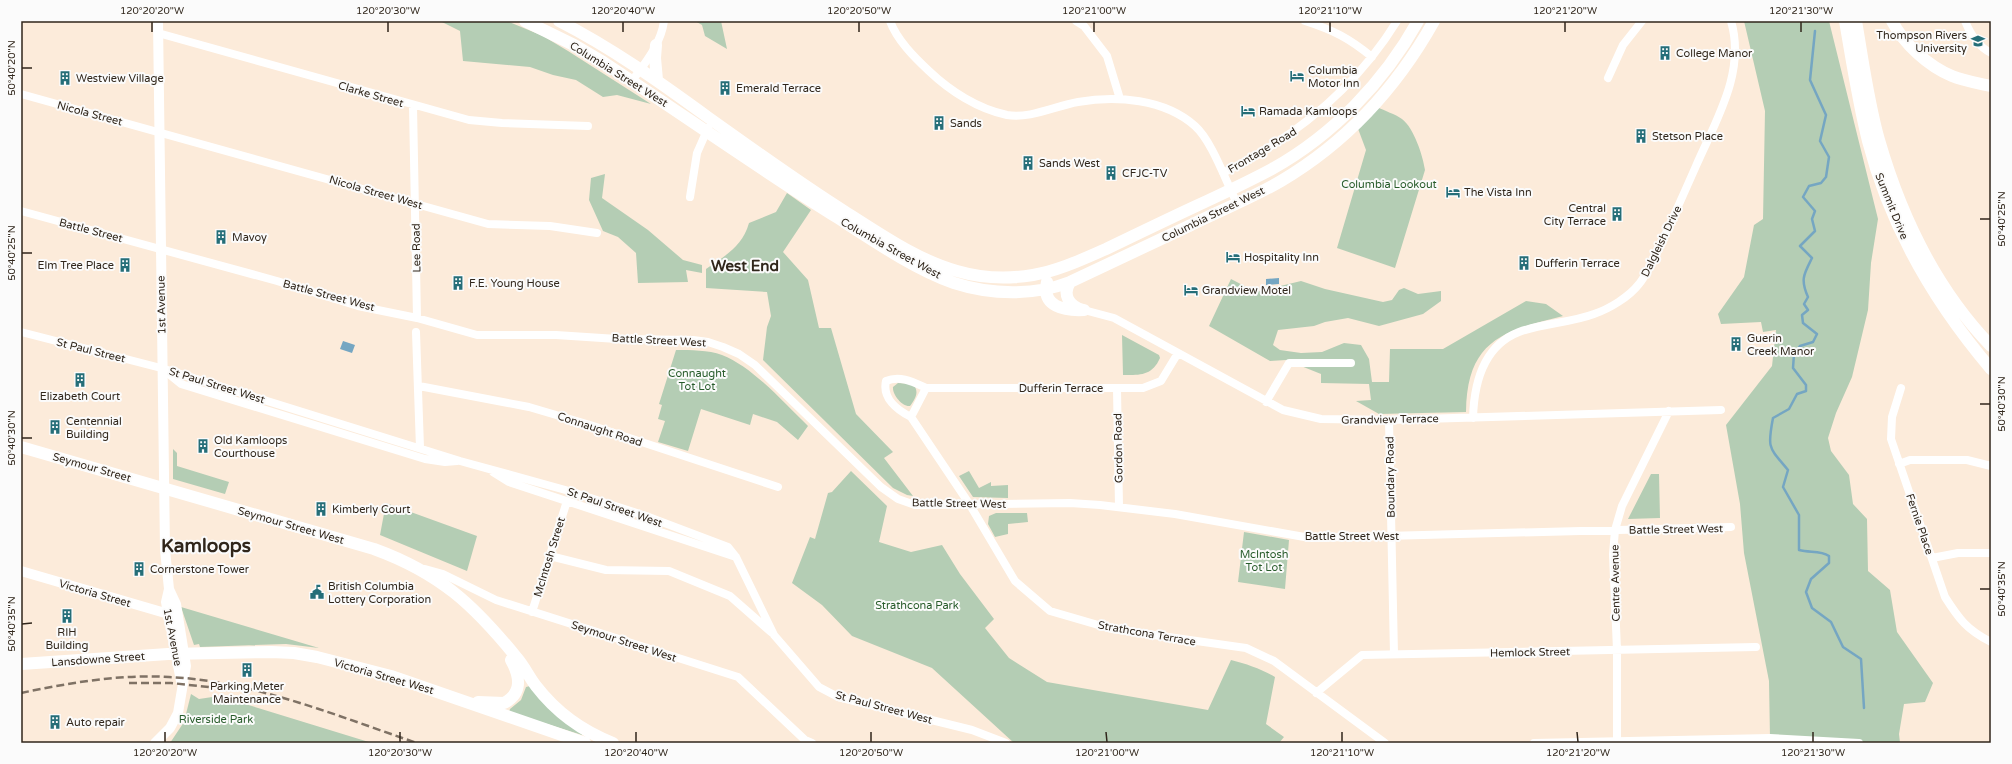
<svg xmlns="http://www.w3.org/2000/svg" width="2012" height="764" font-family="'Varela Round',sans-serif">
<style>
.green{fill:#b4cdb4}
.water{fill:#75a6c2}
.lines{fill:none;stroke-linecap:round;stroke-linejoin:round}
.stream{stroke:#75a6c2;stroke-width:2.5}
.minor{stroke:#fff;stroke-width:8}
.tertiary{stroke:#fff;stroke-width:10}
.secondary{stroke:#fff;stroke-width:12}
.rail{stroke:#7f7265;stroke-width:2.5;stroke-dasharray:8 4;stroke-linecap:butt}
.ticks{fill:none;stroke:#30261b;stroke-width:1.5}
.labels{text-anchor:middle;stroke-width:4;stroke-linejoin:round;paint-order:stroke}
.poi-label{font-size:11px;fill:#30261b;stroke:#fbfbfb;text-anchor:start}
.street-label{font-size:11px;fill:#30261b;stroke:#fbfbfb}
.park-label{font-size:11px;fill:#275b2a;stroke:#fbfbfb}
.district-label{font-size:15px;font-weight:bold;fill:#30261b;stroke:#fbfbfb}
.town-label{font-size:19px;font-weight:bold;fill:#30261b;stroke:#fbfbfb}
.neatline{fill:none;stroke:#30261b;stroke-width:1.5}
.ticks-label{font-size:10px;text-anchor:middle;fill:#30261b}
</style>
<rect width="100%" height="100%" fill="#fcebda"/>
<!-- green -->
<path class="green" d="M 440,21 L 507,21 L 543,36 L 568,51 L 651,104 L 617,95 L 603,97 L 576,80 L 553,75 L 530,67 L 463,61 L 460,31 Z
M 695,21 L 721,21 L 727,49 L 705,36 L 702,25 Z
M 1744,21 L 1829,21 L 1878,219 L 1871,263 L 1868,310 L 1852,377 L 1836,413 L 1828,438 L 1831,451 L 1849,475 L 1853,504 L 1867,519 L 1868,571 L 1890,590 L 1897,632 L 1933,683 L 1925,702 L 1904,704 L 1899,734 L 1900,743 L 1778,743 L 1770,738 L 1769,681 L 1744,553 L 1740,504 L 1726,425 L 1772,366 L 1776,330 L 1763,332 L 1761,322 L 1721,324 L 1718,314 L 1744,277 L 1754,225 L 1763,219 L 1765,111 Z
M 1377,107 C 1385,111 1395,114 1402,119 C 1414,128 1423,156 1425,170 L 1395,268 L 1337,248 L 1366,150 L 1357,126 Z
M 605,174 L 602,198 L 648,230 L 683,260 L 702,265 L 702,273 L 686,270 L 688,282 L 638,283 L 636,253 L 618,237 L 603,231 L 589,200 L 591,178 Z
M 787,193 L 811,210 L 783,252 L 808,280 L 819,328 L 831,328 L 856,414 L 893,452 L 884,458 L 913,496 L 907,495 L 893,488 L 763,360 L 767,327 L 771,316 L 767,292 L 706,288 L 706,269 C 726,255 742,247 749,223 L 776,212 Z
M 1231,279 L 1256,292 L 1301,281 L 1325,289 L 1383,302 L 1392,300 L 1399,290 L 1404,288 L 1418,294 L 1441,291 L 1441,301 L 1423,314 L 1379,326 L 1348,318 L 1325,322 L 1314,326 L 1278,330 L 1273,345 L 1280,350 L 1301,353 L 1322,352 L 1344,343 L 1361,345 L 1369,359 L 1372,382 L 1389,382 L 1390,349 L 1443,349 L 1526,301 L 1546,304 L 1563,316 C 1502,331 1467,341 1466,412 L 1379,414 L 1356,401 L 1371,400 L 1369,384 L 1321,383 L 1321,374 L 1286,360 L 1270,361 L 1209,326 Z
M 1122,335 L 1159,355 L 1160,358 C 1152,376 1140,375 1123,375 Z
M 676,350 C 691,350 708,350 722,355 C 753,367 784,403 808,426 L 798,440 L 777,422 L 753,414 L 750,425 L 701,409 L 688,451 L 658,442 L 665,421 L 658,419 L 662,405 L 659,404 Z
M 898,383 L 913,384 C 920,392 915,399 910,406 C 902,407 892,394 893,387 Z
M 173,449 L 177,453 L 177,466 L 229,482 L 225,494 L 173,479 Z
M 851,471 L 887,506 L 879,542 L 911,552 L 942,545 L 960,574 L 994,619 L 985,628 L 1009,658 L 1047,682 L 1208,710 L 1231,660 C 1247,664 1261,669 1275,677 L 1266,724 L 1284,737 L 1279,743 L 1014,743 L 932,668 L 852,636 L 822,605 L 792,583 L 810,537 L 815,539 L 828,493 L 832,492 Z
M 969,471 L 979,488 L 991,482 L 991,486 L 1008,485 L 1008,498 L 973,497 L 959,476 Z
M 1651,474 L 1659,474 L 1660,518 L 1628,519 Z
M 386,503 L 477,536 L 467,571 L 380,535 Z
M 996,513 L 1027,513 L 1028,522 L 1008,524 L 1008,534 L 995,537 L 988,524 L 989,516 Z
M 1244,532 L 1289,540 L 1285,589 L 1238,582 Z
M 181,607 L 319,648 L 286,644 L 200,647 L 199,644 L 194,645 Z
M 530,686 L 582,734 L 582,735 L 509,712 L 510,709 L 521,700 L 526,687 Z
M 191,694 L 199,699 L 219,696 L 372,743 L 170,743 L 184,722 Z"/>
<!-- water -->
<path class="water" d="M 1279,278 L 1279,284 L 1266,285 L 1266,279 Z
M 343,341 L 355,345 L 352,353 L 340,349 Z"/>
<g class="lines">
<!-- stream -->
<path class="stream" d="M 1815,31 L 1810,80 L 1826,115 L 1820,141 L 1829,157 L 1826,177 L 1821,183 L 1809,186 L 1803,197 L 1815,211 L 1812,219 L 1815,231 L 1800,246 L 1812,258 C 1804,274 1800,279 1808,297 L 1804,304 L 1808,310 L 1802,315 L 1803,323 L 1817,334 L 1813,342 L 1800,346 L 1794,354 L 1793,368 L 1806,385 L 1806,391 L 1797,394 L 1789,409 L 1773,418 C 1767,449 1769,447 1788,470 L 1783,487 L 1799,515 L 1799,550 C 1810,553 1820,550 1829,556 L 1829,563 L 1811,579 L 1806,592 L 1812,608 L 1831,622 L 1843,647 L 1861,659 L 1864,708"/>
<!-- minor -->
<path class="minor" d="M 890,21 C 897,40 914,57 929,71 C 950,91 978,109 1007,115 C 1030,119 1055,106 1078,102 C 1116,95 1165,99 1195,126 C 1212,141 1226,182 1237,203
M 1076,21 L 1084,26 L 1107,56 L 1120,99
M 1305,21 C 1333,30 1349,38 1372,57
M 1965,21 C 1970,33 1979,47 1991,53
M 158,33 L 469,120 L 502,123 L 588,126
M 1608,78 L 1623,45 L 1642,21
M 632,81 C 645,63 661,44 664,21
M 21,94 L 488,224 L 550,226 L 597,233
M 413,106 L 417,318
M 1223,173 C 1294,138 1355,89 1397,21
M 690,197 L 697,153 L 708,128
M 21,211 L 277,281 L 358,306 L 417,318 L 477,335 L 556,335 L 617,339 L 693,340 L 708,342 L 723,347 L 739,354 L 755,365 L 881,487 L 898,499 L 915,505 L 1070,503 L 1100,505 L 1175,514 L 1310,538 L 1731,527
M 1084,310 L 1114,318 L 1283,410 L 1321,419 L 1389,420 L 1721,410
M 21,332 L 161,368 L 460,461 L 569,491 L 646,516 L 728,547 L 736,557 L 774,635 L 819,687 L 838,697 L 972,730 L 1006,743
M 416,332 L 420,448
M 165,371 L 181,384 L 425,459 L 445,462 L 457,461
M 419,386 L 529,407 L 590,425 L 778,487
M 926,388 L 911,417 L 970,505 L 1015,581 L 1050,611 L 1112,629 L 1246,648 L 1274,661 L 1385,743
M 1117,388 L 1119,507
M 1901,388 L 1892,417 L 1891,439 L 1945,597 C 1959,619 1967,630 1991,642
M 1266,402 L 1289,363 L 1351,363
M 911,417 C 897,410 882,398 886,381 C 900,375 913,382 926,388 L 1143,388 L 1161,381 L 1178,353
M 1473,418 C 1474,383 1483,346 1519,332 C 1543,323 1570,323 1594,314 C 1609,309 1629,297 1639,284 C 1644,278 1648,270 1652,263 C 1667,231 1682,198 1696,166 C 1716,120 1746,72 1731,21
M 1389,420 L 1394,654
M 1899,464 L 1910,460 L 1967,460 L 1991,466
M 493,472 L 509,482 L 736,557
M 550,556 L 606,570 L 669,571 L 730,596 L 771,632
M 1932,558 L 1958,553 L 1991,553
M 425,569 L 443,574 L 496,600 L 738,677 L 805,740 L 812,743
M 532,612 L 567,501
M 1316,693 L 1362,655 L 1756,647
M 1534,743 L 1770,738 L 1859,743
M 1617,743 L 1617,650 L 1613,554 L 1615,530 L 1622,506 L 1669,411"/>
<!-- tertiary -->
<path class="tertiary" d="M 21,571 L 172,615 L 175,618 L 176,624
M 169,589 L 166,602 L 181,681
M 155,743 L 170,728 L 178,713 L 186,666 L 176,604 L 169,589 L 165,550 L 158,21"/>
<!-- secondary -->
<path class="secondary" d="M 525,21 L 574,45 L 603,62 C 682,114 758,168 838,218 C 872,240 916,270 954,283 C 991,295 1034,296 1070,282 C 1111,263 1151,244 1191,225 C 1221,210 1252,198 1281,181 C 1347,142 1397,87 1434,21
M 559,21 C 612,48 661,83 709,118 C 754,150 798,182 844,211 C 879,233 917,260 957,271 C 981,278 1009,279 1033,275 C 1058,271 1083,259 1106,249 C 1135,235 1164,221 1194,207 C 1220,195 1246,183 1272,169 C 1333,135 1384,82 1418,21
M 1845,21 C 1852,61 1858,101 1868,141 C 1890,226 1934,302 1991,369
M 1856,21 C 1863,61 1868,101 1879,140 C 1901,216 1935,288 1991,346
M 1892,21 C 1904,44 1928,66 1952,76 C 1964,81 1978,83 1991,86
M 656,45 L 655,58 L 657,80
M 1047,282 C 1041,307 1065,311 1084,310
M 1070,282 C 1062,295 1069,306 1083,310
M 21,447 L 374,549 C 440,573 474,605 517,658 C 524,666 529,677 536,686 C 556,712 582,731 613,743
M 21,664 L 168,654 L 271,652 L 294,653 L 317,657 L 391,676 L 585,743
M 478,702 L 504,703 C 523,693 520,676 511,660"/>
<!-- rail -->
<path class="rail" d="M 129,683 L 171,683 L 209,687
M 21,693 C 69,683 119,674 169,677 C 254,681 337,716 417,743"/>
</g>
<!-- ticks -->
<path class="ticks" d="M 152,22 L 152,32M 388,22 L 388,32M 623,22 L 623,32M 859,22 L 859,32M 1094,22 L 1094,32M 1330,22 L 1330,32M 1565,22 L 1565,32M 1801,22 L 1801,32M 22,68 L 32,68M 1980,219 L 1990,219M 22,253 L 32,253M 1980,404 L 1990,404M 22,438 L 32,438M 1980,589 L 1990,589M 22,624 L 32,623M 165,732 L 165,742M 400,732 L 400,742M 636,732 L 636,742M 871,732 L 871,742M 1106,732 L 1107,742M 1342,732 L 1342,742M 1577,732 L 1578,742M 1813,732 L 1813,742"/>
<!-- icons -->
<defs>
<symbol id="university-bare" viewBox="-9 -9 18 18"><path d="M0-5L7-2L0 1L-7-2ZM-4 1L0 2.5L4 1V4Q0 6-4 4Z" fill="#256e78" stroke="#fbfbfb" stroke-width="2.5" paint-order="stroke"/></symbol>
<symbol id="building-bare" viewBox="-9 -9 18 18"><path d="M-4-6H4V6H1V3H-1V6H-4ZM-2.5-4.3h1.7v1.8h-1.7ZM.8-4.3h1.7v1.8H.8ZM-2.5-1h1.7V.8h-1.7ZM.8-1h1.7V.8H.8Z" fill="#256e78" stroke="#fbfbfb" stroke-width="2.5" paint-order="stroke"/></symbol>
<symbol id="hotel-bare" viewBox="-9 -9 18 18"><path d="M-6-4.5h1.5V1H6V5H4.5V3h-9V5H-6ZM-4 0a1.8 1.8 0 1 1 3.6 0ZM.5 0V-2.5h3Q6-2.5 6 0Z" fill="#256e78" stroke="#fbfbfb" stroke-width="2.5" paint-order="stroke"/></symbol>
<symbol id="civic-bare" viewBox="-9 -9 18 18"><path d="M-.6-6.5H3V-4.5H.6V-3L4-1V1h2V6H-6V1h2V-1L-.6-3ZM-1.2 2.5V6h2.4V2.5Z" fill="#256e78" stroke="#fbfbfb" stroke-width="2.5" paint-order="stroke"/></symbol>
</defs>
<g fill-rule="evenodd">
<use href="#university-bare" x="1968" y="31" width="20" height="20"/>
<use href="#building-bare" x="1655" y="43" width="20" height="20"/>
<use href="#hotel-bare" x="1287" y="66" width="20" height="20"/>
<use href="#building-bare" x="55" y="68" width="20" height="20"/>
<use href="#building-bare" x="715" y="78" width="20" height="20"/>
<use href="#hotel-bare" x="1238" y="101" width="20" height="20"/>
<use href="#building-bare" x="929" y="113" width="20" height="20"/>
<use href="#building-bare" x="1631" y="126" width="20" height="20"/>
<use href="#building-bare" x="1018" y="153" width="20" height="20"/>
<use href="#building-bare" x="1101" y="163" width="20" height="20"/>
<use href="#hotel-bare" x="1443" y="182" width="20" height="20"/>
<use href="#building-bare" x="1607" y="204" width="20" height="20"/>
<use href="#building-bare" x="211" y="227" width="20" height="20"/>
<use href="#hotel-bare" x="1223" y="247" width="20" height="20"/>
<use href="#building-bare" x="1514" y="253" width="20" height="20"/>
<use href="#building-bare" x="115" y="255" width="20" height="20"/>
<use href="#building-bare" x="448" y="273" width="20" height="20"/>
<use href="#hotel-bare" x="1181" y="280" width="20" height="20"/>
<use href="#building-bare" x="1726" y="334" width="20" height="20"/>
<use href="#building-bare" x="70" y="370" width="20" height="20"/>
<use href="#building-bare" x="45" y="417" width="20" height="20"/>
<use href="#building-bare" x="193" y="436" width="20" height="20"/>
<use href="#building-bare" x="311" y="499" width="20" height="20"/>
<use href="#building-bare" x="129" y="559" width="20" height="20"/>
<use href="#civic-bare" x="307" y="582" width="20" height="20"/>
<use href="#building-bare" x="57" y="606" width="20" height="20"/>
<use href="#building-bare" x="237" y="660" width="20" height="20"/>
<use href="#building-bare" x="45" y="712" width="20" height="20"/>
</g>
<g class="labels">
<!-- poi labels -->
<g class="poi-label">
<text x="1967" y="39" text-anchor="end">Thompson Rivers<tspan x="1967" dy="13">University</tspan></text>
<text x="1676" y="57">College Manor</text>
<text x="1308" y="74">Columbia<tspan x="1308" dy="13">Motor Inn</tspan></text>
<text x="76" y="82">Westview Village</text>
<text x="736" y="92">Emerald Terrace</text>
<text x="1259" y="115">Ramada Kamloops</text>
<text x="950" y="127">Sands</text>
<text x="1652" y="140">Stetson Place</text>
<text x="1039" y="167">Sands West</text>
<text x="1122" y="177">CFJC-TV</text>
<text x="1464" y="196">The Vista Inn</text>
<text x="1606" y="212" text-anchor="end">Central<tspan x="1606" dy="13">City Terrace</tspan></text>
<text x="232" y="241">Mavoy</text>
<text x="1244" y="261">Hospitality Inn</text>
<text x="1535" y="267">Dufferin Terrace</text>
<text x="114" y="269" text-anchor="end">Elm Tree Place</text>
<text x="469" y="287">F.E. Young House</text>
<text x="1202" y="294">Grandview Motel</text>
<text x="1747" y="342">Guerin<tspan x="1747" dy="13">Creek Manor</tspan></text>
<text x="80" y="400" text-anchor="middle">Elizabeth Court</text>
<text x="66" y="425">Centennial<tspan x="66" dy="13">Building</tspan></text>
<text x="214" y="444">Old Kamloops<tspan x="214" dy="13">Courthouse</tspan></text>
<text x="332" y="513">Kimberly Court</text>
<text x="150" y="573">Cornerstone Tower</text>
<text x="328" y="590">British Columbia<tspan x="328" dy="13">Lottery Corporation</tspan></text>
<text x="67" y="636" text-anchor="middle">RIH<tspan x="67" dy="13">Building</tspan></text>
<text x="247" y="690" text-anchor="middle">Parking Meter<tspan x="247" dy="13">Maintenance</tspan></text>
<text x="66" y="726">Auto repair</text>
</g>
<!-- street labels -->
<g class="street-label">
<text transform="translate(619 74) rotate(32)" y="4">Columbia Street West</text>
<text transform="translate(371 94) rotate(16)" y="4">Clarke Street</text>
<text transform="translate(90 113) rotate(15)" y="4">Nicola Street</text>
<text transform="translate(1262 150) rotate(-31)" y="4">Frontage Road</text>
<text transform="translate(376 192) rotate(16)" y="4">Nicola Street West</text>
<text transform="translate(1892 206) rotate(68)" y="4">Summit Drive</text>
<text transform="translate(1213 214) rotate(-26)" y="4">Columbia Street West</text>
<text transform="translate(91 230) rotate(15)" y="4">Battle Street</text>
<text transform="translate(1661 241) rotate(-64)" y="4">Dalgleish Drive</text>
<text transform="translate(416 248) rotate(-91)" y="4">Lee Road</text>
<text transform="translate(891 248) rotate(29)" y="4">Columbia Street West</text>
<text transform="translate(329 295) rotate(15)" y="4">Battle Street West</text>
<text transform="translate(161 305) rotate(-91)" y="4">1st Avenue</text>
<text transform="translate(659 340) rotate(3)" y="4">Battle Street West</text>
<text transform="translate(91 350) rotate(14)" y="4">St Paul Street</text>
<text transform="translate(217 385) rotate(17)" y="4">St Paul Street West</text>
<text x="1061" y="392">Dufferin Terrace</text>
<text transform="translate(1390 419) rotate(-1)" y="4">Grandview Terrace</text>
<text transform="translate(600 429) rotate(18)" y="4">Connaught Road</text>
<text transform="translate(1118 448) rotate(-91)" y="4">Gordon Road</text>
<text transform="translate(92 467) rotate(16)" y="4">Seymour Street</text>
<text transform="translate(1390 477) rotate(-91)" y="4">Boundary Road</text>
<text transform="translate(959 503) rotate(1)" y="4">Battle Street West</text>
<text transform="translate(615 507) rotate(19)" y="4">St Paul Street West</text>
<text transform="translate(1920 524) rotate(71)" y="4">Fernie Place</text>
<text transform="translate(291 525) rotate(16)" y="4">Seymour Street West</text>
<text transform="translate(1676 529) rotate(-1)" y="4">Battle Street West</text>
<text x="1352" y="540">Battle Street West</text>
<text transform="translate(549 557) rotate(-73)" y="4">McIntosh Street</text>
<text transform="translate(1615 583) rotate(-91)" y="4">Centre Avenue</text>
<text transform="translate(95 593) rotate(16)" y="4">Victoria Street</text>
<text transform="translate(1147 633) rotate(10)" y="4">Strathcona Terrace</text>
<text transform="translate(173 637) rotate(79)" y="4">1st Avenue</text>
<text transform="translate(624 641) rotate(18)" y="4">Seymour Street West</text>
<text transform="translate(1530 652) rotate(-1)" y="4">Hemlock Street</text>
<text transform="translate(98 659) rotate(-4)" y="4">Lansdowne Street</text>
<text transform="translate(384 676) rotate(16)" y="4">Victoria Street West</text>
<text transform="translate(884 707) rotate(15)" y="4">St Paul Street West</text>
</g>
<!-- park labels -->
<g class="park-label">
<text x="1389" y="188">Columbia Lookout</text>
<text x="697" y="377">Connaught<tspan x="697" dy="13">Tot Lot</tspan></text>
<text x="1264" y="558">McIntosh<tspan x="1264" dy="13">Tot Lot</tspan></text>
<text x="917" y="609">Strathcona Park</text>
<text x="216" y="723">Riverside Park</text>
</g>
<!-- district labels -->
<g class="district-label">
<text x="745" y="271">West End</text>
</g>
<!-- town labels -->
<g class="town-label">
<text x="206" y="552">Kamloops</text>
</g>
</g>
<!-- border -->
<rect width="2012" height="764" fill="none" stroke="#fbfbfb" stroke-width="44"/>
<rect x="22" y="22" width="1968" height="720" class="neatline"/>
<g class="ticks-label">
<text x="152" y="14">120°20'20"W</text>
<text x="388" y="14">120°20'30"W</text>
<text x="623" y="14">120°20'40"W</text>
<text x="859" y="14">120°20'50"W</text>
<text x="1094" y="14">120°21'00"W</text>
<text x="1330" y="14">120°21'10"W</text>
<text x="1565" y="14">120°21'20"W</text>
<text x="1801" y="14">120°21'30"W</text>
<text transform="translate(11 68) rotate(-90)" y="4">50°40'20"N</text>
<text transform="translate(2001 219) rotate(-90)" y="4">50°40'25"N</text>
<text transform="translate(11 253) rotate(-90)" y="4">50°40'25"N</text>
<text transform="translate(2001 404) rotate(-90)" y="4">50°40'30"N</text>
<text transform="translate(11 438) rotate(-90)" y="4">50°40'30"N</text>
<text transform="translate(2001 589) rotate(-90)" y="4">50°40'35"N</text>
<text transform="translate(11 624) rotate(-90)" y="4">50°40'35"N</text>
<text x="165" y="756">120°20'20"W</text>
<text x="400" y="756">120°20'30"W</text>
<text x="636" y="756">120°20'40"W</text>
<text x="871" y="756">120°20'50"W</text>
<text x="1107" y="756">120°21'00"W</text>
<text x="1342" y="756">120°21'10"W</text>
<text x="1578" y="756">120°21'20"W</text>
<text x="1813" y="756">120°21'30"W</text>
</g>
</svg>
